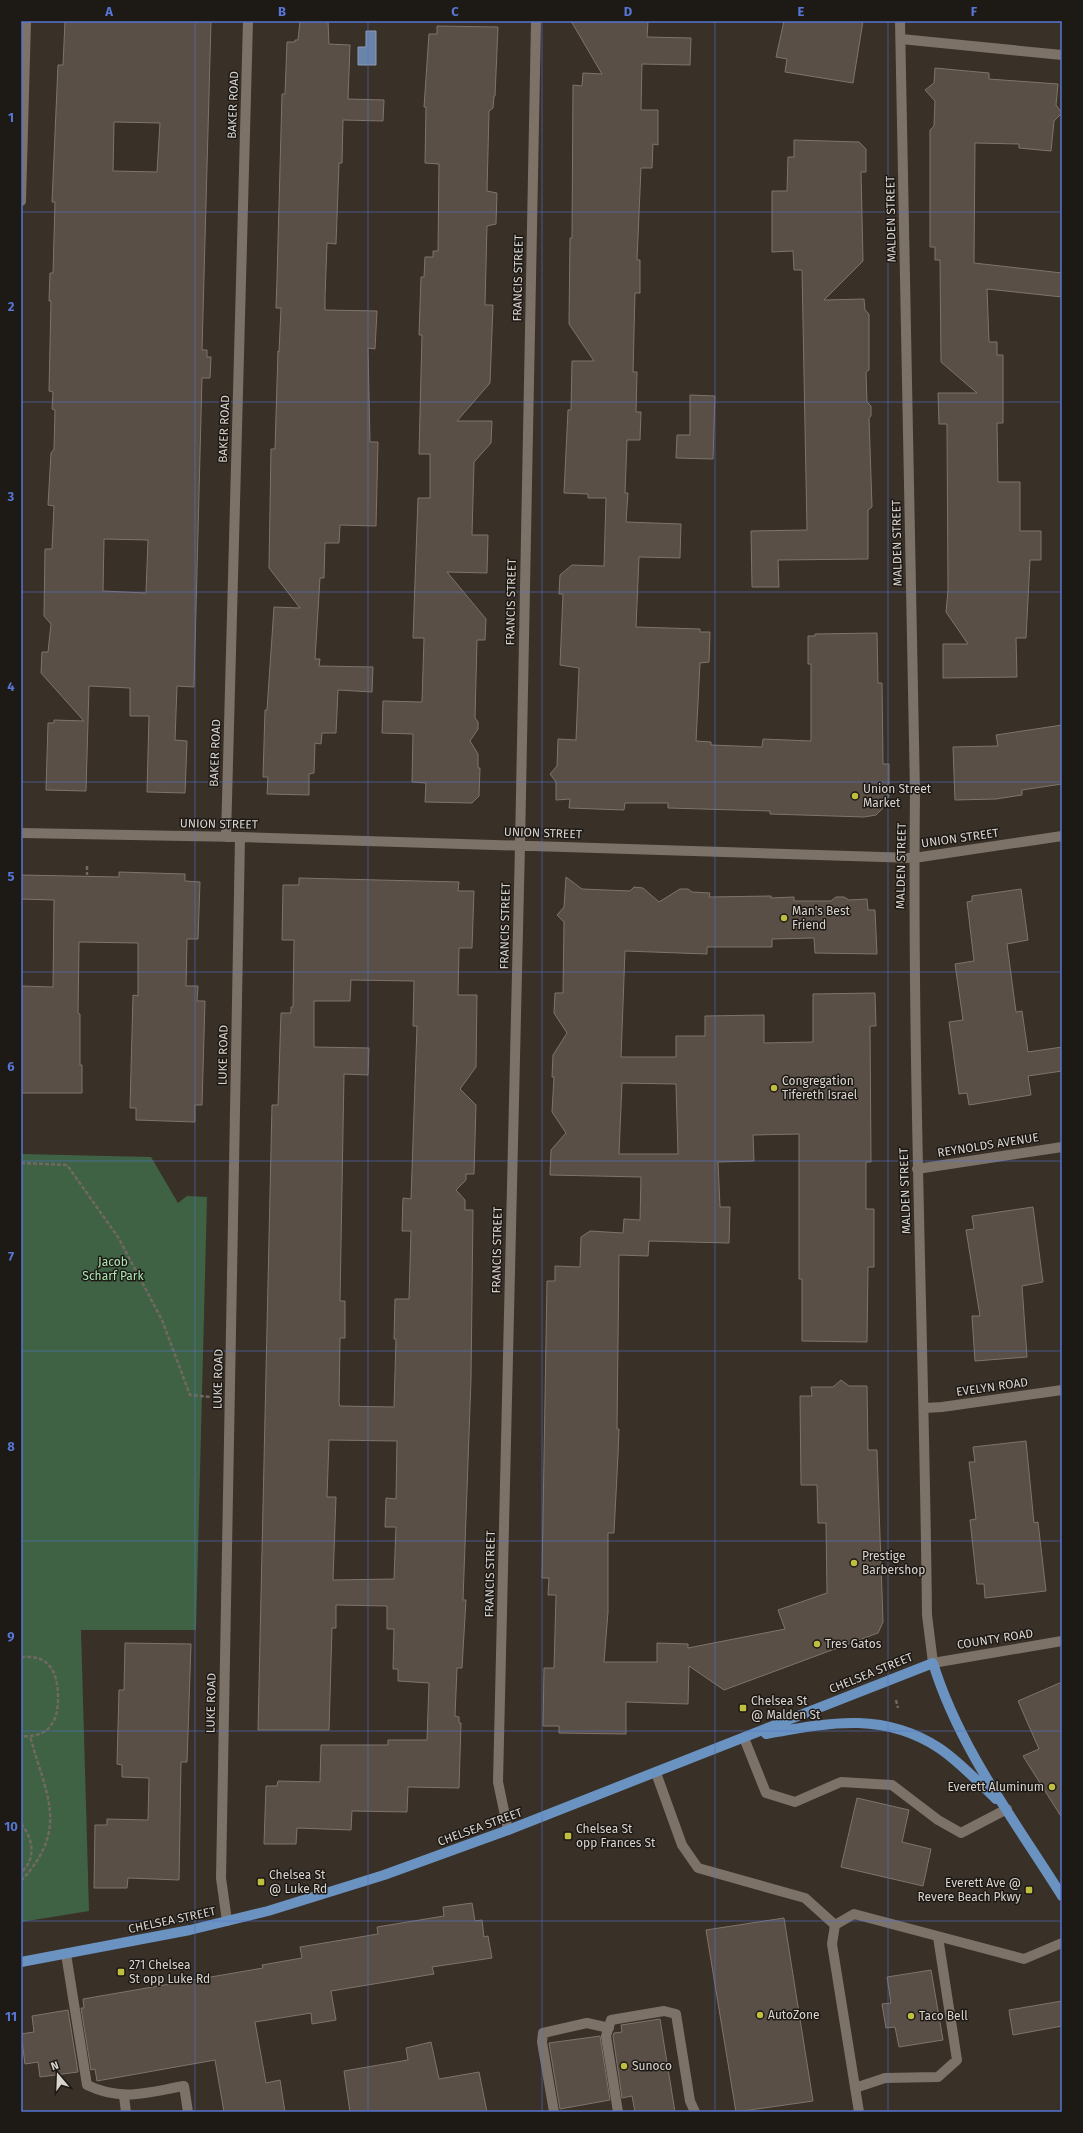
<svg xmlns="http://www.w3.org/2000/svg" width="1083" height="2133" font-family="'Fira Sans',sans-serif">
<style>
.green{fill:#3f6244}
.water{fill:#6a84a9;stroke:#8c9cb4}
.building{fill:#594f46;stroke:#7f746b;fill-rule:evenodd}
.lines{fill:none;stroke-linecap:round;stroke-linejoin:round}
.path{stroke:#706861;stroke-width:2.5;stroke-dasharray:4 2;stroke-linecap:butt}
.minor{stroke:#7c7268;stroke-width:10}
.major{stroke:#6b93c1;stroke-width:10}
.grid{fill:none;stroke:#5676d5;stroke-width:1;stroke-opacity:0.55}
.poi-dot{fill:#c0be41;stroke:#1d1915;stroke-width:1.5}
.labels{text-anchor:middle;stroke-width:3;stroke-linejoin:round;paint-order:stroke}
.street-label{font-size:12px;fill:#dad4cf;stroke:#1d1915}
.poi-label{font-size:12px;fill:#dad4cf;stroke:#1d1915;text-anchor:start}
.park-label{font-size:12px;fill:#aae6b2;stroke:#1d1915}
.neatline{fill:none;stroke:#5676d5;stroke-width:1.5}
.grid-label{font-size:13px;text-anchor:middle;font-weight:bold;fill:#5676d5}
</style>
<rect width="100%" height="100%" fill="#393028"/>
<!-- green -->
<path class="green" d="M 21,1154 L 151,1157 L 178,1203 L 187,1196 L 207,1197 L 196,1630 L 81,1630 L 89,1911 L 21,1922 Z"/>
<!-- water -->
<path class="water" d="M 366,31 L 376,31 L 376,65 L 358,65 L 358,47 L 366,47 Z"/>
<!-- building -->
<path class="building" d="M 65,21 L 211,21 L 202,350 L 207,350 L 207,357 L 211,357 L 210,378 L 202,378 L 194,687 L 177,686 L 175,740 L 187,741 L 185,793 L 147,792 L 149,716 L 130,716 L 130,688 L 89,686 L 86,791 L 46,790 L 48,723 L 54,723 L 54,720 L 84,721 L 41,673 L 42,652 L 48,652 L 51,624 L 44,616 L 45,549 L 52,549 L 54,506 L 48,505 L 51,453 L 54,449 L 55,410 L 52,409 L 53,392 L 49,391 L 51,301 L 49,301 L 50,273 L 53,273 L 55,202 L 52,202 L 58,65 L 63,65 ZM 114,122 L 160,123 L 157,172 L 113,171 ZM 104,539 L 148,540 L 146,593 L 103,591 Z
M 300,21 L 328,21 L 329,44 L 350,45 L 348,99 L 384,100 L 383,121 L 343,120 L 342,163 L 339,163 L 336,244 L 327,243 L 325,297 L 325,310 L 377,311 L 375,349 L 368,348 L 370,442 L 378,442 L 376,526 L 340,525 L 339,543 L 325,543 L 324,578 L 320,578 L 315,659 L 320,659 L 319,666 L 373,667 L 372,692 L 338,690 L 336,733 L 322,733 L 321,744 L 315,743 L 314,773 L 309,774 L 309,795 L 267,794 L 268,777 L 263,777 L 265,710 L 267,710 L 274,607 L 300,608 L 269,568 L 271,449 L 275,449 L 278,351 L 279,352 L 281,308 L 276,308 L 277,279 L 282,94 L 285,94 L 287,42 L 295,42 L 295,40 L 298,40 Z
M 571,21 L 648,21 L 647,37 L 691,38 L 690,65 L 642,64 L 641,110 L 658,110 L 658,145 L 653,144 L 652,168 L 641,168 L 637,260 L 640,260 L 640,293 L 635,293 L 633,372 L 637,372 L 636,412 L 641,412 L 640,440 L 627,440 L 625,493 L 628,493 L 626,522 L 681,524 L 680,558 L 639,557 L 636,627 L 700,629 L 700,632 L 710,632 L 709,662 L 700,663 L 696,741 L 711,742 L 711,745 L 762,747 L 763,739 L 811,741 L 811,664 L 808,664 L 808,636 L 815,636 L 815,634 L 877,633 L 878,683 L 882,683 L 883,764 L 889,764 L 889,796 L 884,807 L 876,815 L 864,817 L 770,814 L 770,811 L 668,808 L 668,803 L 625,803 L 624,810 L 569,808 L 570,799 L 556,800 L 556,782 L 550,774 L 557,766 L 558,739 L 576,740 L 579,668 L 560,665 L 563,594 L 559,594 L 560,575 L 572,565 L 604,566 L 606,498 L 588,498 L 588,494 L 564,493 L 568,410 L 571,410 L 572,361 L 594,361 L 569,324 L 570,238 L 572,238 L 573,85 L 582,86 L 583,73 L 602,74 Z
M 784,21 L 863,21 L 853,83 L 785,72 L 787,59 L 776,57 Z
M 437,26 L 498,27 L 495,96 L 494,96 L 493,108 L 489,111 L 487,191 L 497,193 L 496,224 L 487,226 L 485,305 L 493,305 L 490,383 L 457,421 L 492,421 L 491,443 L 474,462 L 472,535 L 488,535 L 487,573 L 447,572 L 486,619 L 485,640 L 477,640 L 475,718 L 478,722 L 478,729 L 470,741 L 478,754 L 478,768 L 480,768 L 479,796 L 472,803 L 425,802 L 426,783 L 412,782 L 413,734 L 382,733 L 383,701 L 422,702 L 424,638 L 413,638 L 418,498 L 430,498 L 430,454 L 419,454 L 422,335 L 419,335 L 421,277 L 424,277 L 425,257 L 433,257 L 433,251 L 438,251 L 439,164 L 425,163 L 426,107 L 424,107 L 429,34 L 437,34 Z
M 935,68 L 989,73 L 989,79 L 1058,84 L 1056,105 L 1062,113 L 1054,121 L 1051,151 L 1019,148 L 1019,144 L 975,143 L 974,263 L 1062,273 L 1062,297 L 987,289 L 989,342 L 997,342 L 997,355 L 1003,355 L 1003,423 L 997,423 L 998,482 L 1020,482 L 1020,531 L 1041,531 L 1041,560 L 1030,560 L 1026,638 L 1016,638 L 1017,677 L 943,678 L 943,644 L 968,644 L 946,612 L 948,590 L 947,424 L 939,424 L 938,393 L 977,393 L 941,362 L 940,260 L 935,260 L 935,247 L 930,247 L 930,130 L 934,126 L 935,101 L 925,90 L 934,83 Z
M 794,140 L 859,142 L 866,149 L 866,172 L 861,172 L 863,261 L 824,300 L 864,299 L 865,310 L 869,314 L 869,370 L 866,372 L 867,402 L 871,406 L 871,416 L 869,418 L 872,507 L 868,510 L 868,559 L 778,560 L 779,587 L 752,587 L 751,531 L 807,530 L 802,270 L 794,270 L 793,251 L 772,252 L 772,191 L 787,191 L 788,157 L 794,157 Z
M 690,395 L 715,396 L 713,459 L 676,458 L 677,435 L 690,435 Z
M 1062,725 L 1062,784 L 1022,790 L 1022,795 L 996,799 L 955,800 L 953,747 L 998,746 L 996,735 Z
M 119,872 L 185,874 L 185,881 L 200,882 L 198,939 L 187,939 L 186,986 L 198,986 L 197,1001 L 205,1001 L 202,1105 L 195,1105 L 195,1122 L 136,1120 L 136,1108 L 130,1108 L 133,995 L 138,996 L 138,943 L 79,942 L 78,1013 L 80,1014 L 80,1065 L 82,1065 L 82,1093 L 21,1093 L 21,986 L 53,987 L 54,900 L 21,899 L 21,875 L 119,877 Z
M 566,877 L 582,889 L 630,891 L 634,887 L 643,888 L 659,902 L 680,889 L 688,889 L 692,892 L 710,893 L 709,897 L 771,896 L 771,898 L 794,897 L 794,901 L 831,901 L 836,897 L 844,897 L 849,900 L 867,899 L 868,910 L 875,910 L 877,954 L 815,953 L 814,938 L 772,939 L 772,947 L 707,947 L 707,954 L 625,951 L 621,1057 L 676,1057 L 676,1036 L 705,1036 L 705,1016 L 764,1015 L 764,1043 L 813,1042 L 813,994 L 875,993 L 876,1026 L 870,1026 L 871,1162 L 866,1162 L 866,1209 L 874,1209 L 874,1267 L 868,1267 L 867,1342 L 802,1341 L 802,1279 L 799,1279 L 799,1134 L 753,1135 L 754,1161 L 718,1162 L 720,1207 L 730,1207 L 729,1243 L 649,1241 L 648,1256 L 619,1255 L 617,1429 L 619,1429 L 618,1455 L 614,1533 L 608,1533 L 608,1612 L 604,1662 L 657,1662 L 657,1643 L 688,1644 L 688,1648 L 785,1629 L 778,1610 L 827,1593 L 826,1523 L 818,1523 L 817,1485 L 801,1485 L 800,1396 L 812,1396 L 811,1387 L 833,1387 L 841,1380 L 849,1386 L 867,1386 L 868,1450 L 877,1450 L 883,1622 L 878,1633 L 724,1690 L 689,1666 L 688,1704 L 626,1702 L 626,1734 L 559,1733 L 559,1726 L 543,1726 L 544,1668 L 554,1668 L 556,1595 L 548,1595 L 549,1578 L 542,1578 L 547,1281 L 555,1281 L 555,1266 L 580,1267 L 581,1237 L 590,1231 L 623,1233 L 624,1219 L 640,1220 L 641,1177 L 550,1175 L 551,1150 L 566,1133 L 552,1112 L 554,1077 L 552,1077 L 553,1055 L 567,1033 L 554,1013 L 555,993 L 563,993 L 564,922 L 557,915 L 564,907 ZM 622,1083 L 676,1084 L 678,1154 L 619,1154 Z
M 299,878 L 459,882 L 458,891 L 474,891 L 472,948 L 459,948 L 458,995 L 477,995 L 476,1067 L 460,1089 L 476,1105 L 474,1174 L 466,1174 L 466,1180 L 456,1190 L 465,1200 L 465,1210 L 473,1210 L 471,1379 L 463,1600 L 466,1600 L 462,1668 L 457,1668 L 455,1716 L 459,1717 L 459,1723 L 461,1723 L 459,1788 L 408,1787 L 407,1812 L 352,1811 L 351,1830 L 297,1828 L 296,1844 L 264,1844 L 266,1786 L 277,1786 L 278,1781 L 320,1782 L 321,1745 L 388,1745 L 388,1740 L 427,1740 L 429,1683 L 398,1681 L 398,1669 L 393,1669 L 394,1629 L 387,1629 L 387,1606 L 336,1605 L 336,1628 L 332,1628 L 329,1730 L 258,1730 L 272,1105 L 278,1105 L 281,1013 L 291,1013 L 291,1007 L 293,1007 L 294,940 L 282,940 L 283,885 L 299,885 ZM 351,980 L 414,981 L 413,1026 L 417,1026 L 411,1199 L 403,1198 L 402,1231 L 411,1231 L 409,1299 L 395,1299 L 394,1339 L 396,1339 L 394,1407 L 340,1406 L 339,1403 L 340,1338 L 345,1338 L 345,1301 L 340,1301 L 344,1074 L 368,1075 L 369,1048 L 314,1047 L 314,1001 L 350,1001 ZM 329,1440 L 397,1441 L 396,1499 L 386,1498 L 385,1527 L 396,1527 L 394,1579 L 333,1580 L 336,1497 L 327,1497 Z
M 1021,889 L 1028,940 L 1007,944 L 1016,1012 L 1022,1011 L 1028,1052 L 1062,1047 L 1062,1071 L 1028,1076 L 1031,1095 L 969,1105 L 967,1093 L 959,1094 L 949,1022 L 963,1020 L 955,964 L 974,961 L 967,902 L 972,901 L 972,896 Z
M 1033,1207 L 1043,1282 L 1022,1286 L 1027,1357 L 975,1361 L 972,1316 L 980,1316 L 966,1230 L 974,1229 L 972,1216 Z
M 1026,1441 L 1034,1523 L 1038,1522 L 1046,1591 L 985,1598 L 984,1584 L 977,1584 L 970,1520 L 976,1519 L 969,1462 L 975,1462 L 973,1447 Z
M 125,1643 L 191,1644 L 187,1762 L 181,1762 L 179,1880 L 128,1878 L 127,1888 L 94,1888 L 95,1825 L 107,1825 L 107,1819 L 148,1820 L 149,1778 L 122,1777 L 122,1765 L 117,1764 L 119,1690 L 124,1690 Z
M 1062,1682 L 1062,1818 L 1023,1756 L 1039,1749 L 1018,1701 Z
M 857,1798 L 909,1810 L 902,1842 L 931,1849 L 923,1886 L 841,1867 Z
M 472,1903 L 475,1921 L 482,1920 L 484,1937 L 488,1936 L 492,1958 L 432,1967 L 434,1974 L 331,1991 L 336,2020 L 312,2024 L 311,2013 L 255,2022 L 266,2083 L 280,2080 L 285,2112 L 224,2112 L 215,2060 L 97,2081 L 95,2069 L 91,2070 L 81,2008 L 84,2008 L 83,1999 L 263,1968 L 262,1965 L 302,1958 L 300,1947 L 378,1934 L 377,1927 L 444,1916 L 443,1907 Z
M 784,1918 L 813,2101 L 736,2112 L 706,1930 Z
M 931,1970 L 943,2040 L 899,2047 L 895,2027 L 886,2028 L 882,2004 L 891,2003 L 887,1977 Z
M 1062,2001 L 1062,2026 L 1013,2035 L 1009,2010 Z
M 68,2010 L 78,2072 L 40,2077 L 38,2062 L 25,2064 L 21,2034 L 34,2032 L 32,2016 Z
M 660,2019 L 675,2112 L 635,2112 L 632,2096 L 622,2098 L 613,2036 L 614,2033 L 622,2032 L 621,2025 Z
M 600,2036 L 610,2100 L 560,2109 L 549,2043 Z
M 431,2042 L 439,2079 L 479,2072 L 487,2112 L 350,2112 L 344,2071 L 408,2060 L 406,2048 Z"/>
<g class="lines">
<!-- path -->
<path class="path" d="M 87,866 L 87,875
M 21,1163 L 67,1165 L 118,1237 L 162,1320 L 190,1395 L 211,1397
M 21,1657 C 50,1654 58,1673 58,1698 C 58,1723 48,1738 21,1736
M 896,1700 L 898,1708
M 21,1824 C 34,1839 36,1859 21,1873
M 21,1881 C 70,1828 46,1796 30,1736"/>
<!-- minor -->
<path class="minor" d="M 900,21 L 915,793 C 912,1067 924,1341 927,1615 L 933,1663 L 1062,1641
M 901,39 L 1062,55
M 21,201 L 26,21
M 21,833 L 240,837 L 914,858 L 1062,836
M 226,837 L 248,21
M 917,1169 L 1062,1147
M 925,1408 L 942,1407 L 1062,1390
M 744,1738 L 766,1793 L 795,1802 L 841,1782 L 892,1785 L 938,1820 L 961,1833 L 1007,1809
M 656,1773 L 682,1845 L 698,1868 L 805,1898 L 835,1925
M 508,1830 L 498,1782 L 520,845 L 536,21
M 227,1921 L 221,1878 L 240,837
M 66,1954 L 87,2085 C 122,2102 148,2092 184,2086 L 188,2112
M 855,2088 L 885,2078 L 938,2077 L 957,2060 L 938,1937
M 124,2096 L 126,2112
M 554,2112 L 542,2042 L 543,2033 L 587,2023 L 609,2028
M 618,2112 L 606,2036 L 611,2020 L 664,2011 L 676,2014 L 690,2101 L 695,2112
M 859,2112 L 832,1944 L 835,1925 L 854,1914 L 1024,1959 L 1062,1943"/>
<!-- major -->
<path class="major" d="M 766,1734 C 828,1723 882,1711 939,1748 C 960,1762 978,1782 996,1799
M 21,1962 L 190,1930 L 268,1911 L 384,1875 L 508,1830 L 933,1663 C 959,1748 1015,1821 1062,1896"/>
</g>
<!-- grid -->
<path class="grid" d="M 195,21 L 195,2112M 368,21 L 368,2112M 542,21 L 542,2112M 715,21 L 715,2112M 888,21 L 888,2112M 21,212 L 1062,212M 21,402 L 1062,402M 21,592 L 1062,592M 21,782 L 1062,782M 21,972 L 1062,972M 21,1161 L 1062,1161M 21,1351 L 1062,1351M 21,1541 L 1062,1541M 21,1731 L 1062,1731M 21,1921 L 1062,1921"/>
<!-- markers -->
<g class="poi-dot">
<circle cx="855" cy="796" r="4"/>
<circle cx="784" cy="918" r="4"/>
<circle cx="774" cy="1088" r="4"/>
<circle cx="854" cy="1563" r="4"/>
<circle cx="817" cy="1644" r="4"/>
<rect x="739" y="1704" width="8" height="8" rx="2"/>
<circle cx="1052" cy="1787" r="4"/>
<rect x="564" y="1832" width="8" height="8" rx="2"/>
<rect x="257" y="1878" width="8" height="8" rx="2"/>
<rect x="1025" y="1886" width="8" height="8" rx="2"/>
<rect x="117" y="1968" width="8" height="8" rx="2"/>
<circle cx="760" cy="2015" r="4"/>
<circle cx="911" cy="2016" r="4"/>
<circle cx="624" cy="2066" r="4"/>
</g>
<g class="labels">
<!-- street labels -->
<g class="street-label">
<text transform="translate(233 105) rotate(-88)" y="4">BAKER ROAD</text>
<text transform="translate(891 219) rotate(-91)" y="4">MALDEN STREET</text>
<text transform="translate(518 278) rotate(-89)" y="4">FRANCIS STREET</text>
<text transform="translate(224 429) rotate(-88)" y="4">BAKER ROAD</text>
<text transform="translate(897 543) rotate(-91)" y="4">MALDEN STREET</text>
<text transform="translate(511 602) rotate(-89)" y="4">FRANCIS STREET</text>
<text transform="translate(215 753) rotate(-88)" y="4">BAKER ROAD</text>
<text transform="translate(219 824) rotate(1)" y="4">UNION STREET</text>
<text transform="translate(543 833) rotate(2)" y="4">UNION STREET</text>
<text transform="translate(960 838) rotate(-8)" y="4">UNION STREET</text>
<text transform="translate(901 866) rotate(-89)" y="4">MALDEN STREET</text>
<text transform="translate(505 926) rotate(-89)" y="4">FRANCIS STREET</text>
<text transform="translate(223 1055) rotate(-89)" y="4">LUKE ROAD</text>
<text transform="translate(988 1145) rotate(-9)" y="4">REYNOLDS AVENUE</text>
<text transform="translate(905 1191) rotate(-92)" y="4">MALDEN STREET</text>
<text transform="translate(497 1250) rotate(-89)" y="4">FRANCIS STREET</text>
<text transform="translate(218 1379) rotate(-89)" y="4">LUKE ROAD</text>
<text transform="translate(992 1387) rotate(-8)" y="4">EVELYN ROAD</text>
<text transform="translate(490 1574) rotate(-89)" y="4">FRANCIS STREET</text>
<text transform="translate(995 1639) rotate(-9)" y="4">COUNTY ROAD</text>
<text transform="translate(871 1673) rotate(-22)" y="4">CHELSEA STREET</text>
<text transform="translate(211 1703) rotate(-89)" y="4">LUKE ROAD</text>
<text transform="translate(480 1827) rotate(-20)" y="4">CHELSEA STREET</text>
<text transform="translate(172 1920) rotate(-12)" y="4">CHELSEA STREET</text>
</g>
<!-- poi labels -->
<g class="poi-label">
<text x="863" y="793">Union Street<tspan x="863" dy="14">Market</tspan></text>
<text x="792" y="915">Man's Best<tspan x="792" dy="14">Friend</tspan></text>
<text x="782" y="1085">Congregation<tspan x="782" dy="14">Tifereth Israel</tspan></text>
<text x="862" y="1560">Prestige<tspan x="862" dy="14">Barbershop</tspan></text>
<text x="825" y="1648">Tres Gatos</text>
<text x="751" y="1705">Chelsea St<tspan x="751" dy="14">@ Malden St</tspan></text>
<text x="1044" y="1791" text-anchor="end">Everett Aluminum</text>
<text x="576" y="1833">Chelsea St<tspan x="576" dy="14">opp Frances St</tspan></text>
<text x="269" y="1879">Chelsea St<tspan x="269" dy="14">@ Luke Rd</tspan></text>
<text x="1021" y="1887" text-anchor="end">Everett Ave @<tspan x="1021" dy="14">Revere Beach Pkwy</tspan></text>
<text x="129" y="1969">271 Chelsea<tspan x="129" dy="14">St opp Luke Rd</tspan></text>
<text x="768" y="2019">AutoZone</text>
<text x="919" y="2020">Taco Bell</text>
<text x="632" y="2070">Sunoco</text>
</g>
<!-- park labels -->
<g class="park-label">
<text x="113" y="1266">Jacob<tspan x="113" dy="14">Scharf Park</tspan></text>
</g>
</g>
<!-- border -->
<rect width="1083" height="2133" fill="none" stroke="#1d1915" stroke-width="44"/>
<!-- north arrow -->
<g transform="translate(58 2075) rotate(341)" stroke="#1d1915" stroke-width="3" paint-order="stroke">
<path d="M0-3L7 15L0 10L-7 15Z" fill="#dad4cf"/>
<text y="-6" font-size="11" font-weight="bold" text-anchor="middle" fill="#dad4cf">N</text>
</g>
<rect x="22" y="22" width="1039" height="2089" class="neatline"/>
<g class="grid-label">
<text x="109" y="16">A</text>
<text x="282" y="16">B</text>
<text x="455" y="16">C</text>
<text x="628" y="16">D</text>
<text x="801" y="16">E</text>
<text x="974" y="16">F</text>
<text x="11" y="122">1</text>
<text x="11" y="311">2</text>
<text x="11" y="501">3</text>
<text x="11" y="691">4</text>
<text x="11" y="881">5</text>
<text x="11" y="1071">6</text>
<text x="11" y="1261">7</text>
<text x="11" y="1451">8</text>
<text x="11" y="1641">9</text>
<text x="11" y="1831">10</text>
<text x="11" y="2021">11</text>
</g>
</svg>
